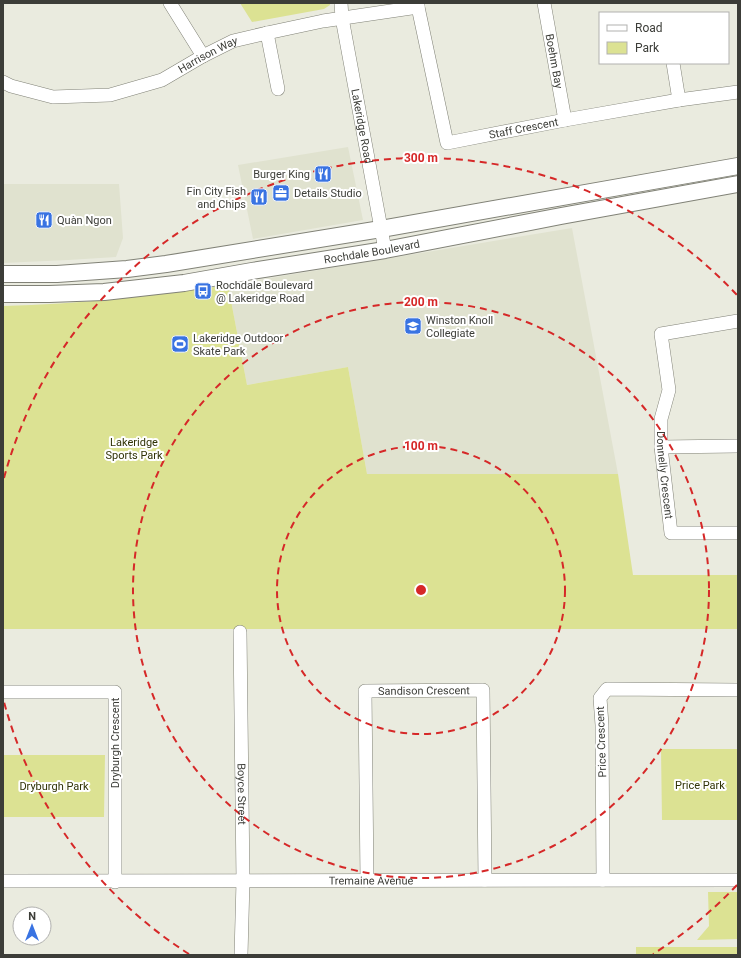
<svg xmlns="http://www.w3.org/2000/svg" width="741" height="958" font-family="Roboto,sans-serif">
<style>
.built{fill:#e0e2cf}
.green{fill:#dce293}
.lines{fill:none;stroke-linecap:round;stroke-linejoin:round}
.minor-casing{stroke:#818277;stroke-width:14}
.major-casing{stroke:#818277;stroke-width:18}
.minor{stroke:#fff;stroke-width:13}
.major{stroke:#fff;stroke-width:16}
.ring{fill:none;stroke:#d62828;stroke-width:2;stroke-dasharray:7 5}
.labels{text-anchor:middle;stroke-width:4;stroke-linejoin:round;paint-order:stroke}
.street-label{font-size:11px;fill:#3c3d38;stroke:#fff}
.poi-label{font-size:11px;fill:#3c3d38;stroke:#fff;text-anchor:start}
.park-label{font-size:11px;fill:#303206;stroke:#fff}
.centre{fill:#d62828;stroke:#fff;stroke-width:2}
.ring-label{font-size:12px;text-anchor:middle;font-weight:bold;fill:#d62828;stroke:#fff;stroke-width:4;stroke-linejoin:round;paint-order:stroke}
</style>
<rect width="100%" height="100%" fill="#eaebdf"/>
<!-- built -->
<path class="built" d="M 348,147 L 363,220 L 253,239 L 238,165 Z
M 3,184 L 119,184 L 123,238 L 116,257 L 68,260 L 3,263 Z
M 572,228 L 618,474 L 367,474 L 348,367 L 247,385 L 228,285 Z"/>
<!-- green -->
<path class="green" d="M 240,3 L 330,3 L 330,5 L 324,9 L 252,22 Z
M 228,285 L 247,385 L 348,367 L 367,474 L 618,474 L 633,575 L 738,575 L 738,629 L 3,629 L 3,306 C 79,304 153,296 228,285 Z
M 661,749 L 738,749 L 738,820 L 662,820 Z
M 3,755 L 105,755 L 104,817 L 3,817 Z
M 708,892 L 738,892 L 738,939 L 697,940 L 709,926 Z
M 636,947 L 737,947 L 737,955 L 636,955 Z"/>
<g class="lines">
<defs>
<g id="minor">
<path d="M 170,3 L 203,56"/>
<path id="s1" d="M 341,3 L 342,18 L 385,250"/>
<path id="s2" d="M 418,3 L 418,7 L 447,143 L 565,120 L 679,100 L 738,92"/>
<path id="s3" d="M 544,3 L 565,120"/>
<path d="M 267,33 L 278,89"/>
<path d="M 673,63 L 679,100"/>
<path id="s4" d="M 3,82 L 11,86 L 53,97 L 110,95 L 162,80 L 203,56 L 233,41 L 267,33 L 323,21 L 418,7"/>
<path id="s5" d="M 738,321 L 661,334 L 669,390 L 661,419 L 661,447 L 671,533 L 738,533"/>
<path d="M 661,447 L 738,446"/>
<path id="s6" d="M 240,632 L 243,881 L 241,955"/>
<path d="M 3,692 L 115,692 L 115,882"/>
<path d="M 603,880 L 602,725 L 600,698 L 607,689 L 738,690"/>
<path id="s7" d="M 3,881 L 738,880"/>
<path id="s8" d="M 367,881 L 365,691 L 483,690 L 485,880"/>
</g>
<g id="major">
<path d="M 3,274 L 57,274 L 127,269 L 166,264 L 381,229 L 738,166"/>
<path id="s9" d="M 3,294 L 49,294 L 104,292 L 184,283 L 252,271 L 385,250 L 561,216 L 738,184"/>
</g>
</defs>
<!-- minor casing -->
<use href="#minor" class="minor-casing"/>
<!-- major casing -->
<use href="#major" class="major-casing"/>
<!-- minor -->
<use href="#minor" class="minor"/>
<!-- major -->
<use href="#major" class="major"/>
</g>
<!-- distance rings -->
<g class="ring">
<circle cx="421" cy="590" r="144"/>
<circle cx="421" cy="590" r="288"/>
<path d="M737 885A432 432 0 0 1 653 954M189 954A432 432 0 0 1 4 702M4 478A432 432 0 0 1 737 295"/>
</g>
<!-- icons -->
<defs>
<symbol id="restaurant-square" viewBox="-11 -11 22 22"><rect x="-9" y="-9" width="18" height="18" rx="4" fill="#3973e2" stroke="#fff"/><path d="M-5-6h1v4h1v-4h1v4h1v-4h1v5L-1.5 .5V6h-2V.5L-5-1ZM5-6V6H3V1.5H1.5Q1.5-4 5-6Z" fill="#fff"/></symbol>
<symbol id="office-square" viewBox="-11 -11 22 22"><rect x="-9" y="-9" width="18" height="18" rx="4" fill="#3973e2" stroke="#fff"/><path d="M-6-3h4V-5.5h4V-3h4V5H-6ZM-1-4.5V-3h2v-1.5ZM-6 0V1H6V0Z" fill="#fff"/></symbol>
<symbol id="bus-square" viewBox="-11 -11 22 22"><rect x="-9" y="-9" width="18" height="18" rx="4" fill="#3973e2" stroke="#fff"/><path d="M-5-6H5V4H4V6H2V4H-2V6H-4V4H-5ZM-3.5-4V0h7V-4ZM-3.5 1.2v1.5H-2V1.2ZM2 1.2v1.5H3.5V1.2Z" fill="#fff"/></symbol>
<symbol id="school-square" viewBox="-11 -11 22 22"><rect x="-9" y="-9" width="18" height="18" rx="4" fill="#3973e2" stroke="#fff"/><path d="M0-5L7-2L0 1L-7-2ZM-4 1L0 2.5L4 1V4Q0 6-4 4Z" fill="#fff"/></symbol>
<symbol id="stadium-square" viewBox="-11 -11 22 22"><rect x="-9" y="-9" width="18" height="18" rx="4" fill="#3973e2" stroke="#fff"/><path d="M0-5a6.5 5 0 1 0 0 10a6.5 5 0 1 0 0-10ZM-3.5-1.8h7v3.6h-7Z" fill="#fff"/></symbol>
</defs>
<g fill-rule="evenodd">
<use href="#restaurant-square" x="313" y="164" width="20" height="20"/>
<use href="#office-square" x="271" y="183" width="20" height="20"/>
<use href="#restaurant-square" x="249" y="187" width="20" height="20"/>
<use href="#restaurant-square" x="34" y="210" width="20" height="20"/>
<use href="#bus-square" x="193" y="281" width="20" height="20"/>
<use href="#school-square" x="403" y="316" width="20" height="20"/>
<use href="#stadium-square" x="170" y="334" width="20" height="20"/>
</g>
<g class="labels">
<!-- street labels -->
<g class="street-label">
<text dy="4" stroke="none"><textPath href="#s4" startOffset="216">Harrison Way</textPath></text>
<text dy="4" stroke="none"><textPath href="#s3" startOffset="59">Boehm Bay</textPath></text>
<text dy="4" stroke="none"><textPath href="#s1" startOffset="125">Lakeridge Road</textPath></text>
<text dy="4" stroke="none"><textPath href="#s2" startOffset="221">Staff Crescent</textPath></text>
<text dy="4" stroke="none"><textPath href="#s9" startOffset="372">Rochdale Boulevard</textPath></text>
<text dy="4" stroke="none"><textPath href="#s5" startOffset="221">Donnelly Crescent</textPath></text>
<text dy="4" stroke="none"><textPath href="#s8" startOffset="249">Sandison Crescent</textPath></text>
<text transform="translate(601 742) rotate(-92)" y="4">Price Crescent</text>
<text transform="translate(115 743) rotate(-90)" y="4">Dryburgh Crescent</text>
<text dy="4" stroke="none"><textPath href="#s6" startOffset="162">Boyce Street</textPath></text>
<text dy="4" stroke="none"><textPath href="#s7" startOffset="368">Tremaine Avenue</textPath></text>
</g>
<!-- poi labels -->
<g class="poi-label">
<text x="310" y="178" text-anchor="end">Burger King</text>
<text x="246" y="195" text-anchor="end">Fin City Fish<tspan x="246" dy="13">and Chips</tspan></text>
<text x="294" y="197">Details Studio</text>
<text x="57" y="224">Quàn Ngon</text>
<text x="216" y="289">Rochdale Boulevard<tspan x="216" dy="13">@ Lakeridge Road</tspan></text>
<text x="426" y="324">Winston Knoll<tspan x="426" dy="13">Collegiate</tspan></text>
<text x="193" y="342">Lakeridge Outdoor<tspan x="193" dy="13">Skate Park</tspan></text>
</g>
<!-- park labels -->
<g class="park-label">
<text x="134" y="446">Lakeridge<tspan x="134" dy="13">Sports Park</tspan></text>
<text x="700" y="789">Price Park</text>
<text x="54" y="790">Dryburgh Park</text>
</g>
</g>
<circle cx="421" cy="590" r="6" class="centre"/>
<g class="ring-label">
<text x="421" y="162">300 m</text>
<text x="421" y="306">200 m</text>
<text x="421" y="450">100 m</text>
</g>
<!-- border -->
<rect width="741" height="958" fill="none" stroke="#3c3d38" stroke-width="8"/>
<!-- legend -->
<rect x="599" y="12" width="130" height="52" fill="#ffffff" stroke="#b1b1af"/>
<rect x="607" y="25" width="20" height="6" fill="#ffffff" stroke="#b1b1af"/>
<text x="635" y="32" font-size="12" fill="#3c3d38">Road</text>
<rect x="607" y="42" width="20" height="12" fill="#dce293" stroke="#b1b1af"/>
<text x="635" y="52" font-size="12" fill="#3c3d38">Park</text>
<!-- north arrow -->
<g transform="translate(32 926)"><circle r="19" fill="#ffffff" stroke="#b1b1af"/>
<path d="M0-3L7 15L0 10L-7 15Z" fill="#3973e2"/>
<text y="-6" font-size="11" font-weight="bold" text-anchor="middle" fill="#3c3d38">N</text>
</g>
</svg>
